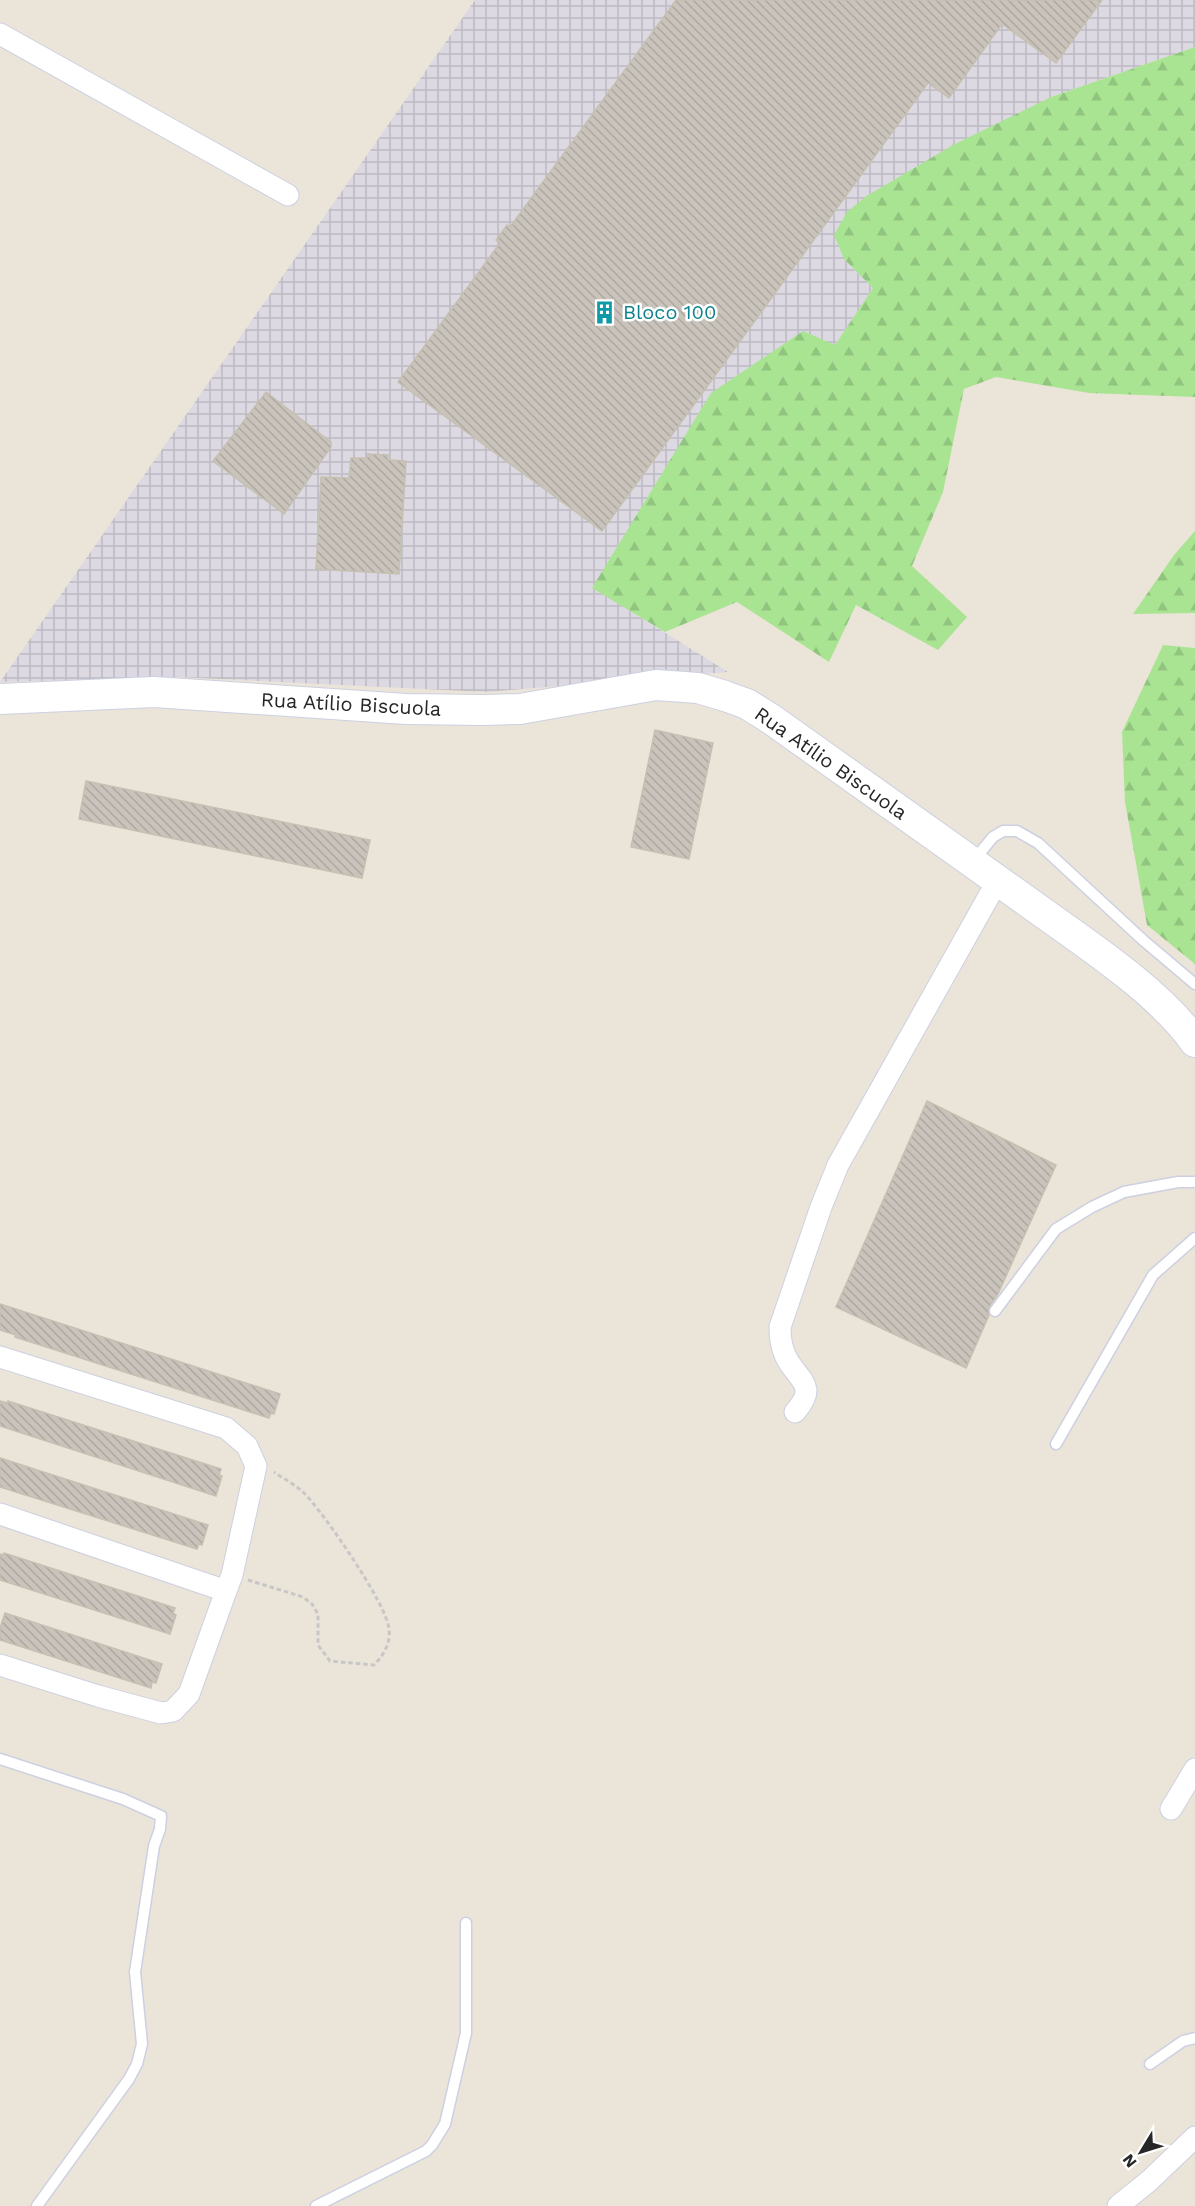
<svg xmlns="http://www.w3.org/2000/svg" width="1195" height="2206" font-family="'Work Sans',sans-serif">
<style>
.industrial{fill:url(#industrial-grid)}
.forest{fill:url(#forest-firs)}
.building{fill:url(#building-back-hatch);stroke:#c6c0b2;stroke-width:1.5}
.lines{fill:none;stroke-linecap:round;stroke-linejoin:round}
.lane-casing{stroke:#cdd0e1;stroke-width:13}
.street-casing{stroke:#cdd0e1;stroke-width:23}
.secondary-casing{stroke:#cdd0e1;stroke-width:32}
.path{stroke:#c7c7c7;stroke-width:3;stroke-dasharray:4.5 3;stroke-linecap:butt}
.lane{stroke:#fff;stroke-width:10}
.street{stroke:#fff;stroke-width:21}
.secondary{stroke:#fff;stroke-width:30}
.labels{text-anchor:middle;stroke-width:5;stroke-linejoin:round;paint-order:stroke}
.culture-label{font-size:20px;fill:#0d838f;stroke:#fff;text-anchor:start}
.street-label{font-size:20px;fill:#272727;stroke:#fff}
</style>
<defs>
<pattern id="industrial-grid" width="8" height="8" patternUnits="userSpaceOnUse" patternTransform="scale(1.5)"><rect width="8" height="8" fill="#dcd9e2"/><path d="M0 4h8M4 0v8" fill="none" stroke="#bdbac2"/></pattern>
<pattern id="forest-firs" width="22" height="20" patternUnits="userSpaceOnUse" patternTransform="scale(1.5)"><rect width="22" height="20" fill="#a9e492"/><path d="M5 1l3.5 6h-7zM16 11l3.5 6h-7z" fill="#91c47e"/></pattern>
<pattern id="building-back-hatch" width="6" height="6" patternUnits="userSpaceOnUse" patternTransform="scale(1.5)"><rect width="6" height="6" fill="#c9c3bb"/><path d="M-1 5l2 2M0 0l6 6M5-1l2 2" fill="none" stroke="#ada8a1"/></pattern>
</defs>
<rect width="100%" height="100%" fill="#ebe4d8"/>
<!-- industrial -->
<path class="industrial" d="M 475,0 L 1195,0 L 1195,47 L 1051,97 L 844,259 L 873,288 L 835,345 L 592,587 L 728,672 L 486,692 L 178,677 L 0,682 Z"/>
<!-- forest -->
<path class="forest" d="M 1195,47 L 1195,397 L 1089,393 L 996,377 L 964,389 L 943,492 L 912,566 L 967,617 L 938,650 L 856,605 L 829,662 L 737,602 L 665,632 L 592,588 L 711,393 L 803,331 L 835,345 L 873,288 L 844,259 L 834,235 L 847,212 L 865,197 L 953,145 L 1051,97 Z
M 1195,531 L 1195,613 L 1133,614 L 1174,555 Z
M 1163,645 L 1195,648 L 1195,964 L 1147,925 L 1125,802 L 1122,732 Z"/>
<!-- building -->
<path class="building" d="M 676,0 L 1102,0 L 1056,63 L 1002,24 L 949,98 L 928,83 L 602,531 L 398,382 L 500,243 L 496,240 L 507,225 L 510,227 Z
M 266,392 L 331,442 L 331,447 L 284,514 L 213,461 Z
M 367,454 L 388,455 L 388,460 L 406,461 L 399,574 L 316,569 L 321,477 L 349,478 L 351,458 L 367,458 Z
M 655,730 L 713,743 L 689,859 L 631,847 Z
M 86,781 L 370,840 L 362,878 L 79,819 Z
M 927,1101 L 1056,1165 L 998,1294 L 989,1307 L 989,1315 L 966,1368 L 836,1307 Z
M 0,1304 L 280,1394 L 274,1414 L 271,1413 L 269,1418 L 15,1337 L 16,1335 L 0,1330 Z
M 0,1401 L 8,1403 L 8,1401 L 221,1469 L 219,1475 L 222,1476 L 216,1496 L 0,1426 Z
M 0,1458 L 208,1525 L 202,1545 L 199,1544 L 197,1549 L 0,1487 Z
M 4,1553 L 175,1608 L 173,1613 L 176,1615 L 170,1634 L 0,1580 L 0,1554 L 3,1555 Z
M 5,1613 L 162,1664 L 156,1683 L 152,1682 L 151,1688 L 0,1640 L 0,1628 Z"/>
<g class="lines">
<defs>
<path id="lane" d="M 974,860 L 993,837 L 1003,831 L 1017,831 L 1038,843 L 1144,941 L 1195,984
M 995,1311 L 1056,1229 L 1092,1207 L 1124,1192 L 1178,1182 L 1195,1182
M 1056,1444 L 1153,1275 L 1195,1238
M 0,1759 L 123,1799 L 161,1816 L 160,1829 L 154,1846 L 135,1972 L 142,2044 L 137,2064 L 129,2079 L 37,2206
M 1150,2064 L 1183,2041 L 1195,2038
M 316,2206 L 426,2151 L 432,2145 L 445,2124 L 466,2033 L 466,1923"/>
<path id="street" d="M 0,34 L 288,195
M 0,1357 L 226,1428 L 247,1446 L 256,1466 L 232,1575 L 226,1591
M 795,1412 C 820,1384 796,1380 785,1355 C 781,1346 780,1337 780,1327 L 821,1207 L 838,1165 L 998,880
M 0,1514 L 226,1591 L 189,1694 L 173,1711 L 161,1713 L 98,1696 L 0,1665
M 1171,1809 L 1195,1769
M 1118,2206 L 1149,2181 L 1195,2137"/>
<path id="secondary" d="M 0,699 L 154,692 L 406,709 L 483,710 L 520,709 L 656,685 L 698,688 L 725,696 L 747,704 L 771,719 C 859,781 947,844 1035,907 C 1086,944 1159,991 1195,1042"/>
</defs>
<!-- lane casing -->
<use href="#lane" class="lane-casing"/>
<!-- street casing -->
<use href="#street" class="street-casing"/>
<!-- secondary casing -->
<use href="#secondary" class="secondary-casing"/>
<!-- path -->
<path class="path" d="M 248,1580 L 303,1597 L 312,1604 L 318,1614 L 318,1645 L 330,1661 L 374,1665 C 383,1656 391,1643 389,1629 C 387,1604 323,1512 304,1493 C 296,1485 284,1479 274,1472"/>
<!-- lane -->
<use href="#lane" class="lane"/>
<!-- street -->
<use href="#street" class="street"/>
<!-- secondary -->
<use href="#secondary" class="secondary"/>
</g>
<!-- icons -->
<defs>
<symbol id="building-bare" viewBox="-9 -9 18 18"><path d="M-4-6H4V6H1V3H-1V6H-4ZM-2.5-4.3h1.7v1.8h-1.7ZM.8-4.3h1.7v1.8H.8ZM-2.5-1h1.7V.8h-1.7ZM.8-1h1.7V.8H.8Z" fill="#0f9aa8" stroke="#fff" stroke-width="2.5" paint-order="stroke"/></symbol>
</defs>
<g fill-rule="evenodd">
<use href="#building-bare" x="588" y="296" width="33" height="33"/>
</g>
<g class="labels">
<!-- culture labels -->
<g class="culture-label">
<text x="623" y="319">Bloco 100</text>
</g>
<!-- street labels -->
<g class="street-label">
<text transform="translate(351 704) rotate(3)" y="7">Rua Atílio Biscuola</text>
<text transform="translate(831 763) rotate(35)" y="7">Rua Atílio Biscuola</text>
</g>
</g>
<!-- north arrow -->
<g transform="translate(1141 2152) rotate(232)" stroke="#ffffff" stroke-width="4.5" paint-order="stroke">
<path d="M0-4.5L10 22L0 15L-10 22Z" fill="#272727"/>
<text y="-9" font-size="16" font-weight="bold" text-anchor="middle" fill="#272727">N</text>
</g>
</svg>
